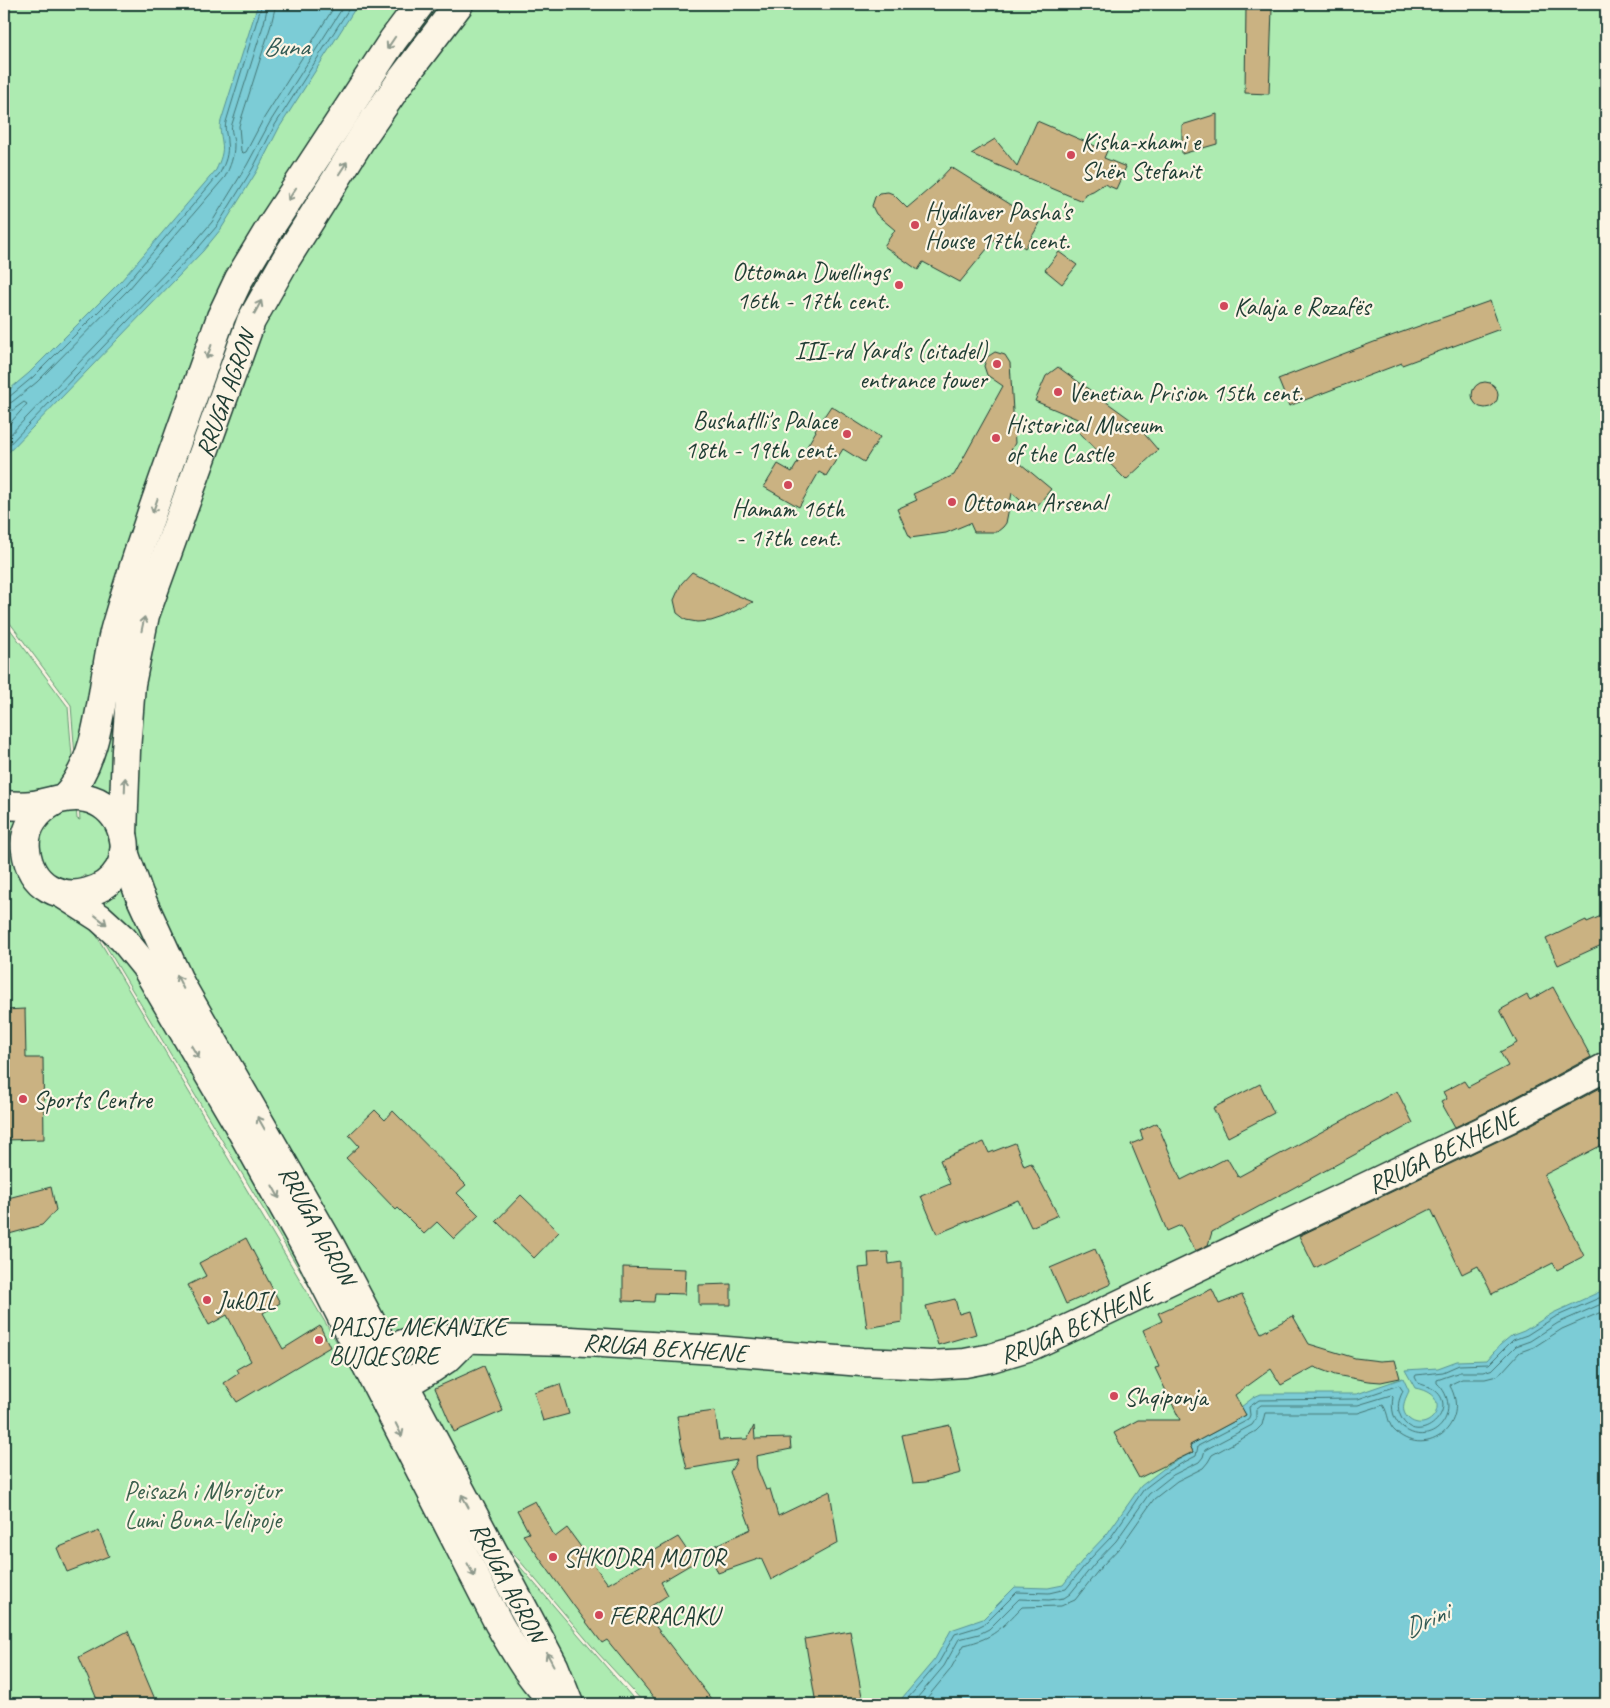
<svg xmlns="http://www.w3.org/2000/svg" width="1610" height="1708" font-family="Caveat,sans-serif">
<style>
.green{fill:#adebb1;stroke:#669472}
.water{fill:#7cccd6;stroke:#579395}
.lines{fill:none;stroke-linecap:round;stroke-linejoin:round}
.shore{stroke:#447675;stroke-width:1}
.building{fill:#cab282;stroke:#1f3d34}
.minor-casing{stroke:#1f3d34;stroke-width:31}
.major-casing{stroke:#1f3d34;stroke-width:31}
.minor{stroke:#fcf5e5;stroke-width:28}
.major{stroke:#fcf5e5;stroke-width:28}
.oneway{stroke:#8e998c}
.poi-dot{fill:#d1495b;stroke:#fcf5e5;stroke-width:2}
.labels{text-anchor:middle;stroke-width:4.5;stroke-linejoin:round;paint-order:stroke}
.poi-label{font-size:25px;fill:#1f3d34;stroke:#fcf5e5;text-anchor:start}
.street-label{font-size:25px;fill:#1f3d34;stroke:#fcf5e5}
.park-label{font-size:25px;fill:#3b604d;stroke:#fcf5e5}
.water-label{font-size:26px;font-style:italic;fill:#325a54;stroke:#fcf5e5}
</style>
<rect width="100%" height="100%" fill="#fcf5e5"/>
<filter id="ink" filterUnits="userSpaceOnUse"><feTurbulence type="fractalNoise" baseFrequency=".02" numOctaves="2"/><feDisplacementMap in="SourceGraphic" scale="10" xChannelSelector="R" yChannelSelector="G"/><feConvolveMatrix kernelMatrix="1 2 1 2 8 2 1 2 1" color-interpolation-filters="sRGB"/></filter>
<g filter="url(#ink)">
<!-- green -->
<path class="green" d="M 4,4 L 1606,4 L 1606,1478 L 1077,1704 L 645,1704 L 597,1652 L 363,1376 L 91,921 L 87,902 L 85,875 L 82,877 L 85,916 L 358,1378 L 638,1704 L 4,1704 L 4,621 L 68,707 L 77,819 L 80,820 L 71,705 L 4,615 Z"/>
<!-- water -->
<path class="water" d="M 258,4 L 358,4 L 279,128 L 257,171 L 221,229 L 203,251 L 4,457 L 4,394 L 29,373 L 121,281 L 216,170 C 220,161 224,152 222,142 C 221,134 219,129 221,121 Z
M 1606,1289 L 1606,1704 L 897,1704 L 935,1659 L 951,1630 L 983,1619 L 1015,1587 L 1048,1588 L 1063,1585 L 1086,1556 L 1107,1534 L 1141,1486 L 1167,1466 L 1193,1452 L 1190,1445 L 1246,1415 L 1241,1407 L 1254,1397 L 1261,1394 L 1357,1394 L 1403,1378 L 1409,1391 C 1405,1400 1399,1410 1409,1419 C 1430,1436 1457,1396 1415,1388 L 1405,1370 L 1438,1368 L 1457,1361 L 1487,1360 L 1500,1345 L 1511,1336 L 1524,1331 L 1553,1313 Z"/>
<g class="lines">
<!-- shore -->
<path class="shore" d="M 276,4 L 271,25 L 239,126 L 241,151 L 243,153 L 246,152 L 264,118 L 336,4
M 4,398 L 9,397 L 33,377 L 125,285 L 220,173 C 225,163 229,154 227,142 C 227,134 224,130 226,122 L 262,4
M 4,404 L 12,402 L 37,382 L 129,289 L 225,177 C 230,167 234,157 234,145 C 234,137 230,131 232,124 L 264,23 L 268,4
M 4,411 L 13,410 L 24,402 L 27,404 L 4,430
M 4,441 L 194,243 L 212,222 L 247,165 L 270,122 L 345,4
M 4,450 L 199,247 L 217,226 L 253,168 L 275,125 L 352,4
M 903,1704 L 939,1662 L 955,1634 L 978,1627 L 986,1623 L 1017,1592 L 1049,1593 L 1066,1589 L 1090,1559 L 1111,1537 L 1144,1489 L 1169,1470 L 1196,1456 L 1198,1446 L 1248,1420 L 1250,1415 L 1249,1407 L 1259,1400 L 1358,1399 L 1399,1385 L 1403,1391 C 1399,1399 1396,1407 1401,1417 C 1417,1450 1463,1408 1433,1389 C 1428,1386 1423,1385 1418,1383 L 1415,1377 L 1416,1375 L 1443,1372 L 1459,1365 L 1489,1364 L 1513,1340 L 1527,1335 L 1555,1317 L 1606,1295
M 912,1704 L 944,1666 L 959,1639 L 979,1634 L 989,1629 L 1019,1599 L 1049,1600 L 1064,1598 L 1070,1594 L 1095,1563 L 1116,1541 L 1149,1494 L 1173,1475 L 1199,1462 L 1203,1457 L 1205,1450 L 1252,1425 L 1256,1419 L 1256,1409 L 1261,1405 L 1358,1405 L 1391,1395 L 1393,1397 C 1391,1408 1393,1421 1403,1428 C 1434,1451 1465,1409 1437,1383 L 1437,1380 L 1460,1372 L 1484,1372 L 1493,1369 L 1516,1346 L 1530,1341 L 1558,1323 L 1606,1302
M 922,1704 L 950,1670 L 964,1645 C 995,1638 1001,1628 1022,1607 L 1061,1606 L 1075,1600 L 1101,1567 L 1121,1546 L 1154,1499 L 1177,1481 L 1203,1468 L 1208,1462 L 1212,1455 L 1256,1431 L 1262,1425 L 1265,1413 L 1358,1413 L 1383,1405 C 1389,1413 1387,1425 1396,1432 C 1428,1460 1471,1423 1450,1386 L 1451,1384 L 1462,1379 L 1485,1379 L 1497,1376 L 1502,1372 L 1520,1352 L 1534,1347 L 1562,1329 L 1606,1310"/>
</g>
<!-- building -->
<path class="building" d="M 1246,6 L 1264,6 L 1272,9 L 1269,94 L 1245,93 Z
M 1217,114 L 1217,144 L 1182,154 L 1182,125 Z
M 1037,121 L 1107,151 L 1104,158 L 1126,167 L 1116,189 L 1104,184 L 1093,191 L 1085,194 L 1082,201 L 971,154 L 995,139 L 1017,166 Z
M 951,167 L 1040,223 L 1025,248 L 1001,232 L 960,282 L 923,262 L 918,270 L 884,246 L 895,230 L 876,214 L 872,206 L 875,197 L 879,193 L 888,192 L 893,194 L 907,208 L 934,185 Z
M 1059,252 L 1077,265 L 1062,284 L 1045,270 Z
M 1490,301 L 1500,329 L 1402,365 L 1402,363 L 1289,406 L 1278,379 L 1374,342 Z
M 995,352 L 1005,355 L 1010,363 L 1015,443 L 1009,454 L 1051,489 L 1033,511 L 1012,493 L 1006,523 L 1003,527 L 997,532 L 974,532 L 970,523 L 946,533 L 910,538 L 897,509 L 917,500 L 913,494 L 954,475 L 1003,386 L 987,375 L 984,366 L 987,357 Z
M 1058,367 L 1134,422 L 1158,450 L 1126,480 L 1076,429 L 1082,421 L 1035,401 L 1046,376 Z
M1472 395a13 13 0 1 1 26 0a13 13 0 1 1-26 0Z
M 831,406 L 880,437 L 864,462 L 843,449 L 826,476 L 819,472 L 799,507 L 764,487 L 778,464 L 792,472 L 816,431 L 815,430 Z
M 692,572 L 734,594 L 753,602 L 723,617 L 711,621 L 697,622 L 686,620 L 677,613 L 674,600 L 681,584 Z
M 1606,914 L 1606,943 L 1558,965 L 1546,939 L 1586,920 L 1587,922 Z
M 1553,987 L 1591,1057 L 1503,1104 L 1455,1127 L 1441,1102 L 1447,1099 L 1443,1092 L 1464,1081 L 1468,1087 L 1508,1066 L 1500,1052 L 1517,1043 L 1500,1010 L 1527,995 L 1530,1000 Z
M 25,1009 L 26,1058 L 43,1058 L 44,1139 L 4,1140 L 4,1010 Z
M 1260,1084 L 1274,1113 L 1228,1137 L 1213,1108 Z
M 1606,1085 L 1606,1143 L 1544,1175 L 1584,1256 L 1557,1270 L 1553,1263 L 1492,1294 L 1478,1266 L 1462,1274 L 1431,1209 L 1315,1268 L 1299,1236 L 1517,1132 Z
M 1397,1091 L 1413,1123 L 1212,1232 L 1208,1245 L 1195,1251 L 1181,1225 L 1167,1231 L 1131,1144 L 1143,1139 L 1140,1131 L 1157,1123 L 1181,1180 L 1193,1174 L 1194,1175 L 1227,1158 L 1238,1177 Z
M 375,1110 L 385,1120 L 393,1111 L 466,1185 L 457,1193 L 479,1215 L 454,1239 L 437,1222 L 424,1234 L 398,1208 L 396,1210 L 346,1158 L 359,1146 L 349,1135 Z
M 984,1142 L 989,1153 L 1015,1143 L 1024,1166 L 1031,1163 L 1058,1215 L 1031,1227 L 1018,1200 L 937,1234 L 921,1196 L 950,1184 L 940,1160 Z
M 51,1187 L 56,1210 L 42,1225 L 9,1234 L 4,1211 L 4,1199 Z
M 521,1195 L 559,1232 L 534,1258 L 496,1221 Z
M 246,1238 L 280,1303 L 263,1313 L 283,1349 L 320,1326 L 330,1347 L 237,1402 L 224,1383 L 239,1373 L 237,1369 L 251,1361 L 227,1315 L 209,1325 L 188,1285 L 206,1276 L 199,1263 Z
M 1095,1249 L 1111,1284 L 1066,1304 L 1050,1268 Z
M 888,1252 L 889,1264 L 902,1262 L 902,1322 L 867,1328 L 859,1268 L 869,1267 L 868,1253 Z
M 623,1267 L 686,1269 L 685,1294 L 655,1293 L 654,1302 L 623,1301 Z
M 731,1284 L 731,1305 L 699,1305 L 699,1285 Z
M 1212,1289 L 1219,1304 L 1242,1295 L 1261,1333 L 1293,1316 L 1309,1344 L 1355,1358 L 1380,1361 L 1395,1360 L 1400,1378 L 1381,1382 L 1368,1381 L 1335,1375 L 1314,1367 L 1281,1385 L 1271,1369 L 1235,1395 L 1246,1415 L 1190,1445 L 1193,1452 L 1139,1478 L 1114,1433 L 1138,1420 L 1180,1420 L 1155,1368 L 1159,1367 L 1143,1330 L 1162,1321 L 1158,1313 Z
M 955,1299 L 959,1314 L 969,1311 L 976,1334 L 938,1345 L 926,1306 Z
M 484,1366 L 503,1411 L 454,1432 L 435,1388 Z
M 560,1384 L 569,1414 L 543,1421 L 534,1392 Z
M 715,1411 L 719,1440 L 747,1439 L 754,1426 L 755,1439 L 790,1438 L 791,1449 L 756,1456 L 757,1468 L 766,1490 L 770,1489 L 778,1516 L 830,1491 L 838,1543 L 771,1580 L 761,1558 L 718,1573 L 708,1549 L 751,1529 L 730,1472 L 737,1460 L 687,1469 L 681,1443 L 677,1416 Z
M 950,1425 L 961,1473 L 926,1482 L 913,1483 L 902,1435 Z
M 535,1501 L 555,1537 L 567,1528 L 608,1584 L 648,1561 L 645,1556 L 678,1537 L 695,1562 L 661,1582 L 668,1595 L 644,1611 L 715,1704 L 659,1704 L 607,1640 L 602,1643 L 574,1606 L 523,1535 L 529,1533 L 517,1510 Z
M 99,1531 L 109,1556 L 67,1572 L 57,1548 Z
M 128,1631 L 141,1666 L 157,1704 L 99,1704 L 79,1657 Z
M 850,1631 L 863,1702 L 849,1704 L 816,1704 L 805,1639 Z"/>
<g class="lines">
<defs>
<g id="minor">
<path id="s1" d="M 364,1361 L 386,1350 L 409,1342 L 438,1338 L 571,1341 L 715,1350 L 862,1362 L 931,1365 L 965,1363 L 991,1358 L 1031,1346 L 1076,1325 L 1510,1118 L 1606,1067"/>
<path d="M 385,1396 L 431,1369 L 449,1357 L 467,1339"/>
</g>
<g id="major">
<path d="M 65,797 C 105,753 100,680 116,625 C 146,521 186,419 221,317 L 239,279 L 271,226 L 393,40 L 420,4"/>
<path d="M 4,805 C 14,806 24,806 34,805 C 51,802 69,794 86,798 C 101,801 114,812 120,826 C 149,895 35,926 26,850 C 23,828 37,811 55,801"/>
<path id="s2" d="M 123,834 L 126,750 L 131,684 L 145,615 L 251,321 L 286,259 L 365,133 L 402,79 L 459,4"/>
<path d="M 124,852 L 139,894 L 181,985 L 330,1245 L 554,1666 L 569,1704"/>
<path d="M 61,893 L 100,918 L 123,939 L 145,966 L 236,1121 L 308,1251 L 499,1624 C 516,1653 532,1683 558,1704"/>
</g>
</defs>
<!-- minor casing -->
<use href="#minor" class="minor-casing"/>
<!-- major casing -->
<use href="#major" class="major-casing"/>
<!-- minor -->
<use href="#minor" class="minor"/>
<!-- major -->
<use href="#major" class="major"/>
</g>
<!-- one-way arrows -->
<defs><path id="oneway-shaft" d="M-6 0H5M1.5-3L5.5 0L1.5 3" fill="none" stroke-width="1.6" stroke-linecap="round" stroke-linejoin="round" transform="scale(1.25)"/></defs>
<g class="oneway">
<use href="#oneway-shaft" transform="translate(391 43) rotate(124)"/>
<use href="#oneway-shaft" transform="translate(343 168) rotate(-57)"/>
<use href="#oneway-shaft" transform="translate(292 194) rotate(123)"/>
<use href="#oneway-shaft" transform="translate(258 307) rotate(-62)"/>
<use href="#oneway-shaft" transform="translate(209 352) rotate(109)"/>
<use href="#oneway-shaft" transform="translate(155 506) rotate(109)"/>
<use href="#oneway-shaft" transform="translate(143 624) rotate(-78)"/>
<use href="#oneway-shaft" transform="translate(125 785) rotate(-88)"/>
<use href="#oneway-shaft" transform="translate(101 920) rotate(38)"/>
<use href="#oneway-shaft" transform="translate(180 982) rotate(-116)"/>
<use href="#oneway-shaft" transform="translate(195 1052) rotate(59)"/>
<use href="#oneway-shaft" transform="translate(261 1123) rotate(-120)"/>
<use href="#oneway-shaft" transform="translate(276 1192) rotate(61)"/>
<use href="#oneway-shaft" transform="translate(399 1430) rotate(64)"/>
<use href="#oneway-shaft" transform="translate(465 1501) rotate(-118)"/>
<use href="#oneway-shaft" transform="translate(471 1570) rotate(62)"/>
<use href="#oneway-shaft" transform="translate(550 1659) rotate(-118)"/>
</g>
</g>
<!-- markers -->
<g class="poi-dot">
<circle cx="1071" cy="155" r="5"/>
<circle cx="915" cy="225" r="5"/>
<circle cx="899" cy="285" r="5"/>
<circle cx="1224" cy="306" r="5"/>
<circle cx="997" cy="364" r="5"/>
<circle cx="1058" cy="392" r="5"/>
<circle cx="847" cy="434" r="5"/>
<circle cx="996" cy="438" r="5"/>
<circle cx="788" cy="485" r="5"/>
<circle cx="952" cy="502" r="5"/>
<circle cx="23" cy="1099" r="5"/>
<circle cx="207" cy="1300" r="5"/>
<circle cx="319" cy="1340" r="5"/>
<circle cx="1114" cy="1396" r="5"/>
<circle cx="553" cy="1557" r="5"/>
<circle cx="599" cy="1615" r="5"/>
</g>
<g class="labels">
<!-- poi labels -->
<g class="poi-label">
<text x="1081" y="150">Kisha-xhami e<tspan x="1081" dy="29">Shën Stefanit</tspan></text>
<text x="925" y="220">Hydilaver Pasha's<tspan x="925" dy="29">House 17th cent.</tspan></text>
<text x="889" y="280" text-anchor="end">Ottoman Dwellings<tspan x="889" dy="29">16th - 17th cent.</tspan></text>
<text x="1234" y="315">Kalaja e Rozafës</text>
<text x="987" y="359" text-anchor="end">III-rd Yard's (citadel)<tspan x="987" dy="29">entrance tower</tspan></text>
<text x="1068" y="401">Venetian Prision 15th cent.</text>
<text x="837" y="429" text-anchor="end">Bushatlli's Palace<tspan x="837" dy="29">18th - 19th cent.</tspan></text>
<text x="1006" y="433">Historical Museum<tspan x="1006" dy="29">of the Castle</tspan></text>
<text x="962" y="511">Ottoman Arsenal</text>
<text x="788" y="517" text-anchor="middle">Hamam 16th<tspan x="788" dy="29">- 17th cent.</tspan></text>
<text x="33" y="1108">Sports Centre</text>
<text x="217" y="1309">JukOIL</text>
<text x="329" y="1335">PAISJE MEKANIKE<tspan x="329" dy="29">BUJQESORE</tspan></text>
<text x="1124" y="1405">Shqiponja</text>
<text x="563" y="1566">SHKODRA MOTOR</text>
<text x="609" y="1624">FERRACAKU</text>
</g>
<!-- street labels -->
<g class="street-label">
<text dy="9" stroke="none"><textPath href="#s2" startOffset="456">RRUGA AGRON</textPath></text>
<text transform="translate(1443 1150) rotate(-26)" y="9">RRUGA BEXHENE</text>
<text transform="translate(318 1225) rotate(61)" y="9">RRUGA AGRON</text>
<text dy="9" stroke="none"><textPath href="#s1" startOffset="725">RRUGA BEXHENE</textPath></text>
<text transform="translate(665 1347) rotate(4)" y="9">RRUGA BEXHENE</text>
<text transform="translate(509 1582) rotate(62)" y="9">RRUGA AGRON</text>
</g>
<!-- park labels -->
<g class="park-label">
<text x="203" y="1499">Peisazh i Mbrojtur<tspan x="203" dy="29">Lumi Buna-Velipoje</tspan></text>
</g>
<!-- water labels -->
<g class="water-label">
<text x="286" y="55">Buna</text>
<text transform="translate(1426 1620) rotate(-24)" y="9">Drini</text>
</g>
</g>
<!-- margin -->
<rect width="1610" height="1708" fill="none" stroke="#fcf5e5" stroke-width="20"/>
<rect x="10" y="10" width="1590" height="1688" fill="none" stroke="#1f3d34" stroke-width="2" filter="url(#ink)"/>
</svg>
